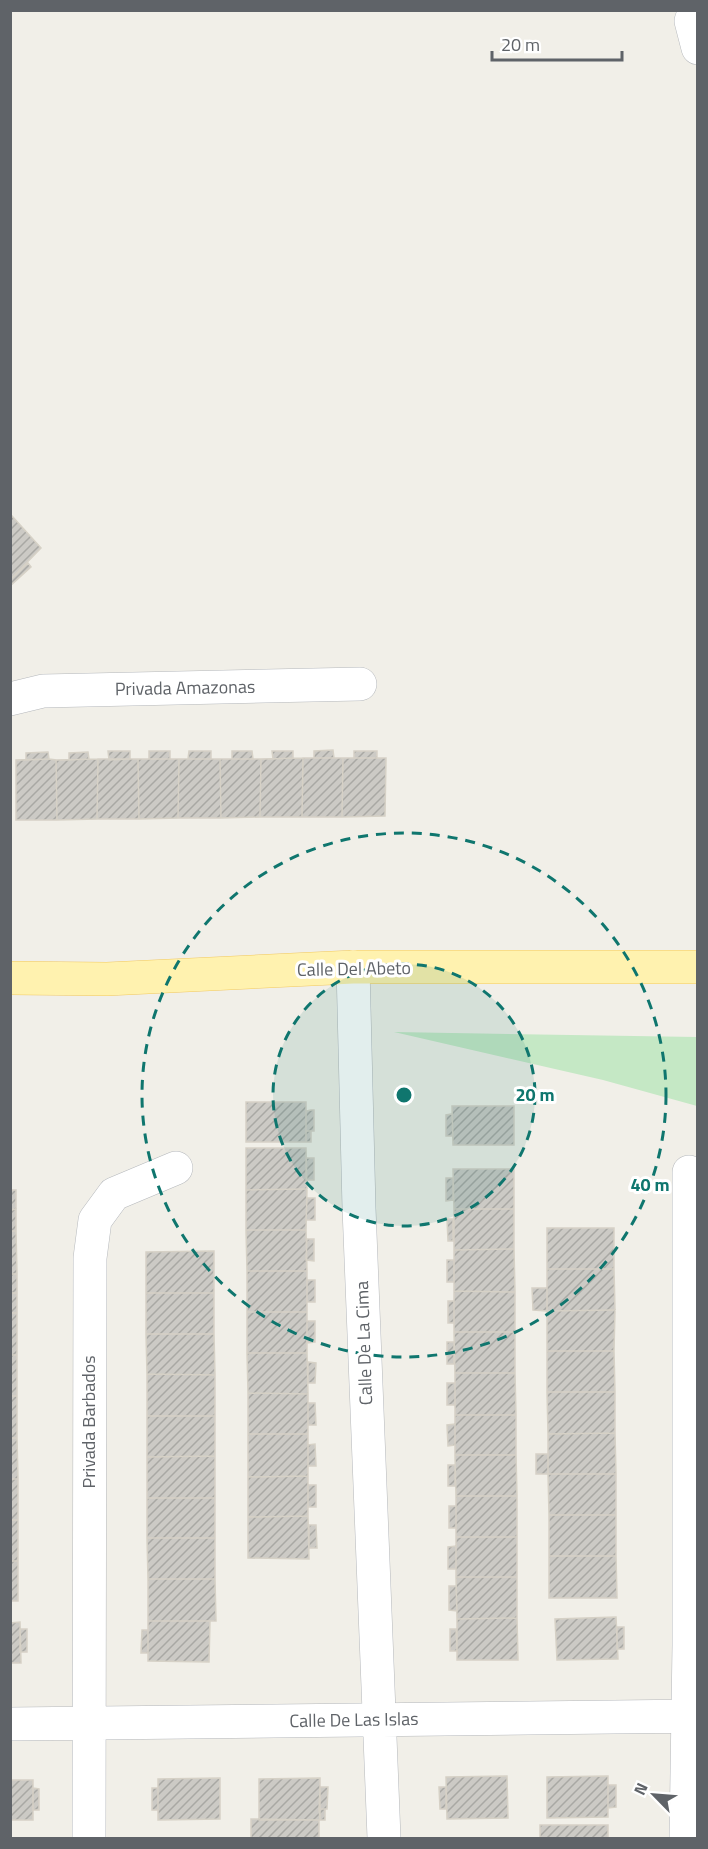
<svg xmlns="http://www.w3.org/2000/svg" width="708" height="1849" font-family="'Titillium Web',sans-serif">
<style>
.green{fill:#c5e8c5}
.building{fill:url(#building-hatch);stroke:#d6d1c6;stroke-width:1.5}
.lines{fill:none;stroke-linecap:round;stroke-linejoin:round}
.minor-casing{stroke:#b5b8bc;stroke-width:34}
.primary-casing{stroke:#f2c960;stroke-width:34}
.minor{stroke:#fff;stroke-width:33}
.primary{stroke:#fff2af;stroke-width:33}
.ring{fill:none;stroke:#0f766e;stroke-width:3;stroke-dasharray:10 8}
.labels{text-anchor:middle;stroke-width:6;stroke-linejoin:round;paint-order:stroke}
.street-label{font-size:18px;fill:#5f6368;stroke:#fff}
.centre{fill:#0f766e;stroke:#fff;stroke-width:3}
.ring-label{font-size:18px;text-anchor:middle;font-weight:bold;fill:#0f766e;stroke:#fff;stroke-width:6;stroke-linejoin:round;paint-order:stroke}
</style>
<defs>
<pattern id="building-hatch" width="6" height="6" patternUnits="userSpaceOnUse" patternTransform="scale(1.5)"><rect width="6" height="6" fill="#cccac5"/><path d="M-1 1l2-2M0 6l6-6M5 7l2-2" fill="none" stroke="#a9a8a4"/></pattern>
</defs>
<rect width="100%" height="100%" fill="#f1efe8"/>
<!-- green -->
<path class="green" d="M 394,1032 L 697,1037 L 697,1106 L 603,1080 Z"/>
<!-- building -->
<path class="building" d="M 12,516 L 41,548 L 10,580 L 10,517 Z
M 28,563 L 31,567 L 10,586 L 10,580 Z
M 333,750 L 334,758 L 314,758 L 314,751 Z
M 108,751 L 130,751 L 130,759 L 109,760 Z
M 149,751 L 170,751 L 170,759 L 149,759 Z
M 189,751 L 211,751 L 211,759 L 188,759 Z
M 232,751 L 252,751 L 253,759 L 232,759 Z
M 272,751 L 293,751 L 293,758 L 273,759 Z
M 354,751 L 377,751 L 377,758 L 354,758 Z
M 48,752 L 49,759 L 26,760 L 26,753 Z
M 88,752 L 89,759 L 69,760 L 69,753 Z
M 303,758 L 343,758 L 342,817 L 302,817 Z
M 303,758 L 302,817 L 260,817 L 261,759 Z
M 343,758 L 386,758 L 385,816 L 342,817 Z
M 49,759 L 56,760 L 57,820 L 16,820 L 16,760 Z
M 98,759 L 138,759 L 139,819 L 97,819 Z
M 98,759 L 97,819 L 57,820 L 56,760 Z
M 138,759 L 179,759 L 178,818 L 139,819 Z
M 179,759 L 220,759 L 221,818 L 178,818 Z
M 220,759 L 261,759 L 260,817 L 221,818 Z
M 246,1102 L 306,1102 L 306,1142 L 246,1142 Z
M 452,1106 L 514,1106 L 514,1145 L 453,1145 Z
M 311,1110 L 314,1110 L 314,1131 L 306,1131 L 306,1111 Z
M 452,1114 L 453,1136 L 446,1136 L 446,1115 Z
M 306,1131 L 311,1131 L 311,1142 L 306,1142 Z
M 246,1148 L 306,1148 L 307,1189 L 246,1190 Z
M 306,1158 L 314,1158 L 314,1180 L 306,1180 Z
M 453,1169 L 514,1169 L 514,1209 L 454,1209 Z
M 446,1178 L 453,1178 L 453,1200 L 446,1201 Z
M 307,1189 L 306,1230 L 246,1230 L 246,1190 Z
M 10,1190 L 16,1190 L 16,1209 L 10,1210 Z
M 307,1198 L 315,1198 L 315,1220 L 306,1220 Z
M 16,1209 L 16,1231 L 10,1231 L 10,1210 Z
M 454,1209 L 514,1209 L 514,1249 L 454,1250 Z
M 447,1219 L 453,1219 L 453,1241 L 448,1241 Z
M 547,1228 L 614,1228 L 614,1269 L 547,1269 Z
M 246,1230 L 306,1230 L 307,1271 L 247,1271 Z
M 10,1231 L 16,1231 L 17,1274 L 10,1274 Z
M 307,1239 L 314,1239 L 314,1261 L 306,1260 Z
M 514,1249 L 515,1292 L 454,1291 L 454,1250 Z
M 214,1251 L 214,1293 L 146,1293 L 146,1252 Z
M 447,1260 L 454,1260 L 454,1282 L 447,1282 Z
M 547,1269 L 614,1269 L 615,1310 L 547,1311 Z
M 247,1271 L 307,1271 L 307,1312 L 247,1312 Z
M 10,1274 L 17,1274 L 17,1293 L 10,1293 Z
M 307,1280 L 315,1280 L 315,1302 L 307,1302 Z
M 532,1288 L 547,1288 L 547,1311 L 533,1310 Z
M 454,1291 L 515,1292 L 515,1332 L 454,1332 Z
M 10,1293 L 17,1293 L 17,1313 L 10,1313 Z
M 146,1293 L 214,1293 L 214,1334 L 146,1334 Z
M 448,1301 L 454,1301 L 454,1323 L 448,1323 Z
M 615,1310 L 614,1351 L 547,1351 L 547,1311 Z
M 247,1312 L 307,1312 L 307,1353 L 247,1353 Z
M 10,1313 L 17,1313 L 17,1355 L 10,1355 Z
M 307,1321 L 315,1321 L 315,1342 L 307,1343 Z
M 454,1332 L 515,1332 L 515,1373 L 455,1373 Z
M 146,1334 L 214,1334 L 215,1375 L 147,1374 Z
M 447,1342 L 454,1342 L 454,1364 L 447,1364 Z
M 547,1351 L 614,1351 L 615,1392 L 547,1392 Z
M 247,1353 L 307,1353 L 308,1394 L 248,1393 Z
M 10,1355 L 17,1355 L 17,1396 L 10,1396 Z
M 308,1362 L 316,1363 L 315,1383 L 308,1383 Z
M 455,1373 L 515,1373 L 516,1415 L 455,1415 Z
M 147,1374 L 215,1375 L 215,1416 L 147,1416 Z
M 447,1383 L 455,1383 L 455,1405 L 447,1405 Z
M 547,1392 L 615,1392 L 615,1433 L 548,1434 Z
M 248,1393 L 308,1394 L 308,1434 L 248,1434 Z
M 10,1396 L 17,1396 L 17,1438 L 10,1438 Z
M 308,1403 L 315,1403 L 316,1425 L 308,1425 Z
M 455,1415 L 516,1415 L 516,1455 L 455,1455 Z
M 147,1416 L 215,1416 L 215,1456 L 147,1457 Z
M 455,1424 L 455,1445 L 448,1446 L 447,1425 Z
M 615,1433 L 616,1474 L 548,1474 L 548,1434 Z
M 248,1434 L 308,1434 L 308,1476 L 248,1477 Z
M 10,1438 L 17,1438 L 18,1479 L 10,1479 Z
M 315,1444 L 316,1466 L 308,1466 L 308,1445 Z
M 536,1454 L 548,1454 L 548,1474 L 536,1474 Z
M 455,1455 L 516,1455 L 517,1496 L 456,1496 Z
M 215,1456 L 215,1498 L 147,1498 L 147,1457 Z
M 448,1465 L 455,1465 L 455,1486 L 448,1486 Z
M 548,1474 L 616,1474 L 616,1515 L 549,1515 Z
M 308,1476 L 308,1516 L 248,1517 L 248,1477 Z
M 10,1479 L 18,1479 L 18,1520 L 10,1520 Z
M 308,1485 L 316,1485 L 316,1507 L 308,1507 Z
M 456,1496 L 517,1496 L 517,1537 L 456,1537 Z
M 147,1498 L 215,1498 L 215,1538 L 147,1538 Z
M 449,1506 L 456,1506 L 456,1528 L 449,1528 Z
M 549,1515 L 616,1515 L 616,1556 L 549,1556 Z
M 308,1516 L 309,1559 L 248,1558 L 248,1517 Z
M 10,1520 L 18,1520 L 18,1561 L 10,1561 Z
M 309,1525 L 316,1525 L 317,1548 L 309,1548 Z
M 456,1537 L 517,1537 L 517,1577 L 456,1577 Z
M 147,1538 L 215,1538 L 215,1579 L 148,1579 Z
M 456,1546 L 456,1569 L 448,1569 L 448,1547 Z
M 549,1556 L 616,1556 L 617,1598 L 549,1598 Z
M 10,1561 L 18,1561 L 18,1601 L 10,1601 Z
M 456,1577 L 517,1577 L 517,1618 L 457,1619 Z
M 148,1579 L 215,1579 L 216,1621 L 148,1621 Z
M 449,1586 L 456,1586 L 457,1611 L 449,1610 Z
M 616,1617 L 618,1659 L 557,1660 L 555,1619 Z
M 517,1618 L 518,1660 L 457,1660 L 457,1619 Z
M 148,1621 L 210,1621 L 209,1662 L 148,1661 Z
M 20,1622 L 21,1663 L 10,1663 L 10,1623 Z
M 617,1627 L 624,1627 L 624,1649 L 617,1649 Z
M 20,1629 L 27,1629 L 27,1652 L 20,1652 Z
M 450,1629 L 456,1629 L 457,1651 L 450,1651 Z
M 142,1630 L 148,1630 L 148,1653 L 141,1653 Z
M 507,1776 L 508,1818 L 447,1819 L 446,1777 Z
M 608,1776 L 608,1817 L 547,1818 L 547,1777 Z
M 220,1778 L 220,1819 L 158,1820 L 158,1779 Z
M 320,1778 L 320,1820 L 259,1820 L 259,1779 Z
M 10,1780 L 33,1780 L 33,1820 L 10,1820 Z
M 608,1785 L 616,1785 L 616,1807 L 608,1808 Z
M 320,1787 L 328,1787 L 327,1809 L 319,1809 Z
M 439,1787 L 446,1787 L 446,1809 L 440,1809 Z
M 33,1788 L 39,1789 L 39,1810 L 33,1810 Z
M 152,1788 L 158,1788 L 158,1810 L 152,1810 Z
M 319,1809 L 325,1809 L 325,1820 L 320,1820 Z
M 251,1819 L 319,1820 L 319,1838 L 251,1838 Z
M 540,1825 L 608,1825 L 608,1838 L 540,1838 Z"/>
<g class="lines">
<defs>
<path id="minor" d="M 695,10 L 691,21 L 698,48
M 10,699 L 43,691 L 360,684
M 353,967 L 359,1208 L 384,1838
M 10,1724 L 698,1716
M 89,1838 L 90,1258 L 95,1220 L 114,1194 L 176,1168
M 686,1838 L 689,1645 L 689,1172"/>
<path id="primary" d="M 10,978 L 107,979 L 353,967 L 698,967"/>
</defs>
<!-- minor casing -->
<use href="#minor" class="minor-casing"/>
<!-- primary casing -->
<use href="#primary" class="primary-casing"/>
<!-- minor -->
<use href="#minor" class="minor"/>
<!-- primary -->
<use href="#primary" class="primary"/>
</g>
<!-- distance rings -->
<circle cx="404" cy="1095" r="131" fill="#0f766e" fill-opacity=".12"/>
<g class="ring">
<circle cx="404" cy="1095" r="131"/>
<circle cx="404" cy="1095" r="262"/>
</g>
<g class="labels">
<!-- street labels -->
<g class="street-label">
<text transform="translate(185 688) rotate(-1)" y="6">Privada Amazonas</text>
<text transform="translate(354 969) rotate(-1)" y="6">Calle Del Abeto</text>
<text transform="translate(364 1343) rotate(-92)" y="6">Calle De La Cima</text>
<text transform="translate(89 1422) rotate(-90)" y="6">Privada Barbados</text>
<text transform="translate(354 1720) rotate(-1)" y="6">Calle De Las Islas</text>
</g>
</g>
<circle cx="404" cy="1095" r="9" class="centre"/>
<g class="ring-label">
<text x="535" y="1101">20 m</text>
<text x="650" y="1191">40 m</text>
</g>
<!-- border -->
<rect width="708" height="1849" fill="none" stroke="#5f6368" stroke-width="24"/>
<!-- north arrow -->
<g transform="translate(654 1795) rotate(295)" stroke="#ffffff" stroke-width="4.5" paint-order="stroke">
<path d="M0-4.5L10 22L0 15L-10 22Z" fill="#5f6368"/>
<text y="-9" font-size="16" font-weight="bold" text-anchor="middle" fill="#5f6368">N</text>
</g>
<!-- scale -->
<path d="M492 51v9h130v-9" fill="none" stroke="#5f6368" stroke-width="3"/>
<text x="501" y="51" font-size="18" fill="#5f6368" stroke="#ffffff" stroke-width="4.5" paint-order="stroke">20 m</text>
</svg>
